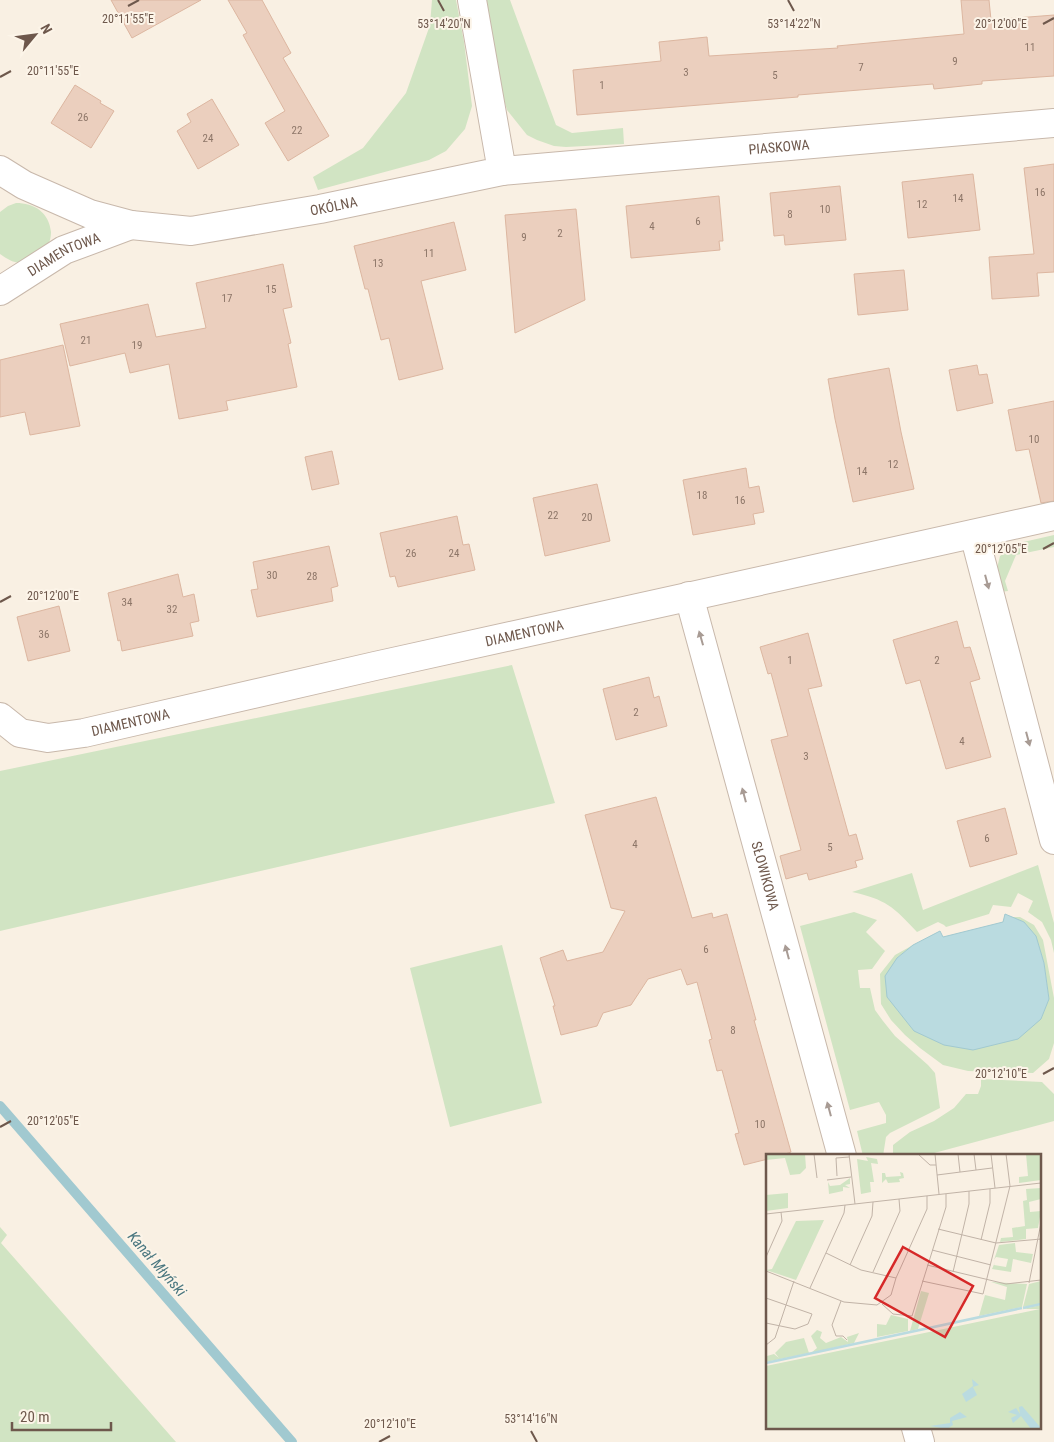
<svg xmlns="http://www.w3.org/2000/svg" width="1054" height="1442" font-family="'Roboto Condensed',sans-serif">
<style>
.green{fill:#d1e4c3}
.water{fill:#badbe0;stroke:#a1c9d0}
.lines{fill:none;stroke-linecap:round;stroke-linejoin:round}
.stream{stroke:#a1c9d0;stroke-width:10}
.building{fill:#ebcfbe;stroke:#dcb6a0}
.minor-casing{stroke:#c8b8ab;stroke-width:30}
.minor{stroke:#fff;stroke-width:28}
.oneway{fill:#a89b94}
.ticks{fill:none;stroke:#6e584c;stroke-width:2}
.labels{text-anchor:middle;stroke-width:4;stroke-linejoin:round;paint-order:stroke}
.number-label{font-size:11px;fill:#8d7668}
.street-label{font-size:14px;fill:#6e584c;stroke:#fcf4e8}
.water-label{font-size:15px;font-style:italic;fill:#49767f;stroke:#fcf4e8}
.inset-river{fill:none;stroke:#badbe0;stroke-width:2.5}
.inset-road{fill:none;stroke:#c1b3a7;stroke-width:1}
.view{fill:#d62828;fill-opacity:0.15;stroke:#d62828;stroke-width:2.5}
.inset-edge{fill:none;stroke:#6e584c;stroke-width:2.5}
.ticks-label{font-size:12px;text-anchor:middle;fill:#6e584c;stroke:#fcf4e8;stroke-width:4;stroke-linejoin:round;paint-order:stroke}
</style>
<rect width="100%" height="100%" fill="#f9f0e3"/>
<!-- green -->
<path class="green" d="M 432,0 L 456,0 L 464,42 L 472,106 L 465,129 L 446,151 L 429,160 L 318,190 L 313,177 L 363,148 L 406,93 L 430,25 Z
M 486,0 L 510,0 L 556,125 L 572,133 L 623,128 L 624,144 L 566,147 L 554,146 L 537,140 L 527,135 L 507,110 L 501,90 Z
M 16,203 C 34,203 49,212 51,232 C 51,236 50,243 47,246 C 44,250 38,252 34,255 C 19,265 16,265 0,254 L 0,212 L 8,206 Z
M 1054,535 L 1054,547 L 1016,555 L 1005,581 L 1008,591 L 1000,592 L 995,576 L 1000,556 L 1019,543 Z
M 512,665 L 555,803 L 0,931 L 0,771 Z
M 1038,865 L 1054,923 L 1054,953 L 1051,940 L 1042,922 L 1028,912 L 1033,901 L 1018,893 L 1011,907 L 993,905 L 989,914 L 946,927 L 944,925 L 938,922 L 917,932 C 894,907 885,899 852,892 L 912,873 L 923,910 Z
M 854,912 L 877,920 L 866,932 L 885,951 L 872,969 L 858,970 L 860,988 L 870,988 L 875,1010 L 883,1021 L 895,1036 L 928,1065 L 935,1073 L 940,1108 L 890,1133 L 886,1137 L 883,1156 L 863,1156 L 857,1131 L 886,1123 L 886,1115 L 879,1102 L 850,1110 L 800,926 Z
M 1011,917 L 1020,917 L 1034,925 L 1043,940 L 1054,998 L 1054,1043 L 1049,1059 L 1033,1073 L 968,1071 L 943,1065 L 920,1048 L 905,1035 L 891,1020 L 881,1004 L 880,974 L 895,955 L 913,945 L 897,958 L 1049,999 L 1044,963 L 1036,937 L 1024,922 Z
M 502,945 L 542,1103 L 450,1127 L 410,968 Z
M 981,1079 L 1042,1082 L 1054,1094 L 1054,1121 L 923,1156 L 893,1156 L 893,1145 L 910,1132 L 934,1121 L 954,1108 L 966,1094 L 978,1094 L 981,1086 Z
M 0,1227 L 7,1235 L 1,1243 L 176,1442 L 0,1442 Z"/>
<!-- water -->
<path class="water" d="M 1005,914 L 1024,922 L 1036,936 L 1044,963 L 1049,999 L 1041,1019 L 1018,1039 L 973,1050 L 944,1045 L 914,1031 L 887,997 L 885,976 L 897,958 L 913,945 L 940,931 L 943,937 L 1003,922 Z"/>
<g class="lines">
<!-- stream -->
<path class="stream" d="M 0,1106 L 292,1442"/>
</g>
<!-- building -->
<path class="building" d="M 111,0 L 201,0 L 132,38 Z
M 228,0 L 262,0 L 291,53 L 283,58 L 329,136 L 288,161 L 265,123 L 285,111 L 243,35 L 247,33 Z
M 961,0 L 989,0 L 991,20 L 1054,15 L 1054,76 L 982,81 L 982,84 L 934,89 L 933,84 L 798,95 L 798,97 L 577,115 L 573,70 L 661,61 L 659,42 L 707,37 L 709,56 L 838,48 L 837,46 L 964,34 Z
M 75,85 L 101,101 L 100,103 L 114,111 L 91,148 L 51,123 Z
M 212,99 L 239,145 L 198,169 L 177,131 L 191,122 L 187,114 Z
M 1054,164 L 1054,272 L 1037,273 L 1039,296 L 992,299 L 989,257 L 1034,254 L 1024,168 Z
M 973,174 L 980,230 L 908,238 L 902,182 Z
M 840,186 L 846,240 L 785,245 L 784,235 L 774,236 L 770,193 Z
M 719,196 L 723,241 L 719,241 L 720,250 L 631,258 L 626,206 Z
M 576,209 L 585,300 L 515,333 L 505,215 Z
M 454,222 L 466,270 L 421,281 L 443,369 L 399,380 L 389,338 L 381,340 L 368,289 L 365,289 L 354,246 Z
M 283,264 L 292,307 L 283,309 L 291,343 L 288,344 L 297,387 L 226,401 L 228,410 L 179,419 L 169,364 L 130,373 L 125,353 L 70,366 L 60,324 L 148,304 L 156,337 L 206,328 L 196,283 Z
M 904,270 L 908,310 L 858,315 L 854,274 Z
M 63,345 L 80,426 L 30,435 L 25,412 L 0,417 L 0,360 Z
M 977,365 L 979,375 L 987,374 L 993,403 L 957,411 L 949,370 Z
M 889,368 L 901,432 L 914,489 L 853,502 L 835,419 L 828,379 Z
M 1054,401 L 1054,501 L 1041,503 L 1029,449 L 1016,451 L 1008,410 Z
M 332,451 L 339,484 L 312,490 L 305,457 Z
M 746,468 L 749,488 L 759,486 L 764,512 L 753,514 L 755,524 L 693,535 L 683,480 Z
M 597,484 L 610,541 L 545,556 L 533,498 Z
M 457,516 L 463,545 L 469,544 L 475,570 L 398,587 L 395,576 L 390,577 L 380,533 Z
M 329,546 L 338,586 L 331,588 L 333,601 L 257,617 L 251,590 L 258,589 L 253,562 Z
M 178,574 L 183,597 L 194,594 L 199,621 L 190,623 L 193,636 L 122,651 L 120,640 L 118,641 L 108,593 Z
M 59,606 L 70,651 L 28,661 L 17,617 Z
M 957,621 L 964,648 L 970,647 L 980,679 L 970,682 L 991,757 L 946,769 L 920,680 L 906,684 L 893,640 Z
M 808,633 L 822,686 L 808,689 L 849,836 L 856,834 L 863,859 L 855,861 L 857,867 L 809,880 L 807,873 L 786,879 L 780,856 L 801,850 L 771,740 L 788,736 L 771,673 L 768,674 L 760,647 Z
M 649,677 L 654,698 L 659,696 L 667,726 L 616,740 L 603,689 Z
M 656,797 L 692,918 L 712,913 L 713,918 L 727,914 L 756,1020 L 754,1020 L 791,1152 L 779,1156 L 768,1156 L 768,1159 L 744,1165 L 735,1134 L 739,1133 L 722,1070 L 717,1071 L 709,1040 L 712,1039 L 697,982 L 687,985 L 681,969 L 648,979 L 631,1005 L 603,1013 L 597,1026 L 561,1035 L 553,1006 L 555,1006 L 540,958 L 563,950 L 567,961 L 603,952 L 625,911 L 611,908 L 585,815 Z
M 1005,808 L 1017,854 L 970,867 L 957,821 Z"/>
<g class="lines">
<defs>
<g id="minor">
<path id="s1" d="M 0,170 L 24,185 L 90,214 L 131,225 L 191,231 L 320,209 L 502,171 L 472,0"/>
<path id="s2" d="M 502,171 L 1054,123"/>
<path id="s3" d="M 0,291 L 64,250 L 131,225"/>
<path d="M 974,534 L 1054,840"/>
<path id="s4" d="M 689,596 L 842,1156"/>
<path id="s5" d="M 0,717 L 20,733 L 48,738 L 84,733 L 375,666 L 1054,516"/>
<path d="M 916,1428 L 920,1442"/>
</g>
</defs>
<!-- minor casing -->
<use href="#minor" class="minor-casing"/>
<!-- minor -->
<use href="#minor" class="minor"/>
</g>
<!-- one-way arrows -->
<defs><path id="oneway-solid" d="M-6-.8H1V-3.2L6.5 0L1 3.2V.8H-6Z" transform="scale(1.25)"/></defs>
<g class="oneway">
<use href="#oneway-solid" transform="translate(987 582) rotate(75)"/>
<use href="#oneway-solid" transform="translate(701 638) rotate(-106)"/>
<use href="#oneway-solid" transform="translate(1028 739) rotate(75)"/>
<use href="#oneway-solid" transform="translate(744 795) rotate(-105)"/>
<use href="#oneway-solid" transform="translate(787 952) rotate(-105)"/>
<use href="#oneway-solid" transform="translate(829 1109) rotate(-105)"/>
</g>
<!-- ticks -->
<path class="ticks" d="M 438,0 L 444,11M 788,0 L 794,11M 128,6 L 139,0M 1043,24 L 1054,18M 0,77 L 11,71M 1043,549 L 1054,543M 0,602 L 11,596M 1043,1074 L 1054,1068M 0,1127 L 11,1121M 531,1431 L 537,1442M 379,1442 L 390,1436"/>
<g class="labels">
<!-- number labels -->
<g class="number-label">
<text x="1030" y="51">11</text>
<text x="955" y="65">9</text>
<text x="861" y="71">7</text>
<text x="686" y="76">3</text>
<text x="775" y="79">5</text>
<text x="602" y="89">1</text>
<text x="83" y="121">26</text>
<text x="297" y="134">22</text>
<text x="208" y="142">24</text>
<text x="1040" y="196">16</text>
<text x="958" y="202">14</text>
<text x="922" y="208">12</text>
<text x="825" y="213">10</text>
<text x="790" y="218">8</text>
<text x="698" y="225">6</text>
<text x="652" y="230">4</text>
<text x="560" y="237">2</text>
<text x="524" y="241">9</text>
<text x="429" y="257">11</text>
<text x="378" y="267">13</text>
<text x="271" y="293">15</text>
<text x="227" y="302">17</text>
<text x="86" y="344">21</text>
<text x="137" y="349">19</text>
<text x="1034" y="443">10</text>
<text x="893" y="468">12</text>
<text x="862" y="475">14</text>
<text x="702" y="499">18</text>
<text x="740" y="504">16</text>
<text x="553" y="519">22</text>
<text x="587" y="521">20</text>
<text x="411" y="557">26</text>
<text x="454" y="557">24</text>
<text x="272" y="579">30</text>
<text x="312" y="580">28</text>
<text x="127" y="606">34</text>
<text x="172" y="613">32</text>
<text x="44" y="638">36</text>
<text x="790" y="664">1</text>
<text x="937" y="664">2</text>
<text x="636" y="716">2</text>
<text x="962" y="745">4</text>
<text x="806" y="760">3</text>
<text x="987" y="842">6</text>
<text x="635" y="848">4</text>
<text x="830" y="851">5</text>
<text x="706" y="953">6</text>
<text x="733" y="1034">8</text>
<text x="760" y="1128">10</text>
</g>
<!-- street labels -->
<g class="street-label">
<text dy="5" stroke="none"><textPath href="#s2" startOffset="278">PIASKOWA</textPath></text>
<text dy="5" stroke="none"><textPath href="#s1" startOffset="348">OKÓLNA</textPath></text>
<text dy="5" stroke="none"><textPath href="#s3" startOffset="74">DIAMENTOWA</textPath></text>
<text dy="5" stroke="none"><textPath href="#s5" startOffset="542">DIAMENTOWA</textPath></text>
<text dy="5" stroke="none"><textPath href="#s5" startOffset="138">DIAMENTOWA</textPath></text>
<text dy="5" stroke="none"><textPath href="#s4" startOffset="290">SŁOWIKOWA</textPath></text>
</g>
<!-- water labels -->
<g class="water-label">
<text transform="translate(157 1264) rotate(49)" y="5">Kanał Młyński</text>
</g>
</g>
<!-- overview -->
<g transform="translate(766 1154)">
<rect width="275" height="275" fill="#f9f0e3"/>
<path d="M 39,0 L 40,14 L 34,20 L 24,21 L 19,4 L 0,6 L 0,1 L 6,0 ZM 260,0 L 275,0 L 275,26 L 253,29 L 253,23 L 262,22 ZM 100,3 L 111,5 L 112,10 L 105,9 L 108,28 L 104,28 L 105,38 L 95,40 L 91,5 L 102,7 ZM 134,18 L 137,19 L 138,24 L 133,25 L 134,28 L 122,29 L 120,25 L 116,29 L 116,19 L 119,19 L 120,23 L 135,22 ZM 84,24 L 84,30 L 79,31 L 84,34 L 77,33 L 77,37 L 63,40 L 62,28 L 64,32 L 74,31 ZM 275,34 L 275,45 L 263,48 L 264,58 L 275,57 L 272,74 L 260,75 L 260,85 L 234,88 L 235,84 L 247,83 L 246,74 L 259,72 L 257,47 L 261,46 L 260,35 ZM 22,39 L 22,54 L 0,57 L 0,41 ZM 58,66 L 30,126 L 0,116 L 6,115 L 30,67 ZM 249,89 L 250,98 L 267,100 L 265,109 L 247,105 L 245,118 L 226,115 L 229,108 L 228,111 L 240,113 L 242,105 L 230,103 L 228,106 L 233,91 ZM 275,127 L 275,150 L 257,153 L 263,130 ZM 225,128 L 261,130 L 256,153 L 213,162 L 219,141 L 239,146 L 241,133 ZM 155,137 L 163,139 L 152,175 L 144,177 ZM 275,151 L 275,275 L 0,275 L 0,212 L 274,155 L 257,155 ZM 125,161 L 142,165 L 142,177 L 111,183 L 111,170 L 120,171 ZM 51,176 L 56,178 L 54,184 L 60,189 L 75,183 L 82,188 L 81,183 L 93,179 L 88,189 L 45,199 L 51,194 L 45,182 ZM 38,184 L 43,199 L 0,208 L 1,202 L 8,200 L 13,204 L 9,199 L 20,188 Z" fill="#d1e4c3"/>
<path d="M 206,225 L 213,231 L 207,233 L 211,241 L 200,248 L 196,240 L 207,232 ZM 256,252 L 275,274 L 275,275 L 265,275 L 255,262 L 247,269 L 245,264 L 251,261 L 242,258 L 250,254 L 254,260 L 253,253 ZM 194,258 L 201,263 L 186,267 L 187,271 L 181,275 L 164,272 L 184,269 L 184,264 Z" fill="#badbe0"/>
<path class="inset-river" d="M 257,154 L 275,150M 0,209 L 256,154"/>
<path class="inset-road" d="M 48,0 L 51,24M 83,0 L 89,50M 152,0 L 164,11 L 170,11M 169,0 L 173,40M 192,0 L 194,18M 208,0 L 210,16M 225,0 L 229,34M 171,21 L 226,14M 71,22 L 70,4 L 83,3M 61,26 L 85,23M 0,60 L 275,29M 172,75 L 230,89 L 275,85M 215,86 L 224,49 L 224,35M 166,96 L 225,111M 0,103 L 16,67 L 15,58M 84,111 L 106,62 L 107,48M 161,111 L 240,130 L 275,126M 0,117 L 78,148 L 111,151 L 125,141 L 130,124 L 95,116 L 60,99M 107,118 L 134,57 L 133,45M 187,118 L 203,50 L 203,37M 130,124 L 161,55 L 161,42M 156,127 L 217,140 L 244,32 L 240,0M 263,129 L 275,69M 44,134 L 78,59 L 79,51M 0,144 L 46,160 L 42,170 L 29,175 L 0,169M 75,147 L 66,171 L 70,182 L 77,182 L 81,186M 116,150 L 127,160 L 146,162 L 180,53 L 180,40M 0,191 L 9,184 L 28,127"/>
<path class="view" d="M 137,93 L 207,132 L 179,183 L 109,144 Z"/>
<rect width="275" height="275" class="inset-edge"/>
</g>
<g class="ticks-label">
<text x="128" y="23">20°11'55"E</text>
<text x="444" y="28">53°14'20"N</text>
<text x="794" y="28">53°14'22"N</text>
<text x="1001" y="28">20°12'00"E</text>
<text x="53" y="75">20°11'55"E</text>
<text x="1001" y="553">20°12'05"E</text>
<text x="53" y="600">20°12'00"E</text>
<text x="1001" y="1078">20°12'10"E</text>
<text x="53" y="1125">20°12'05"E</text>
<text x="531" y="1423">53°14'16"N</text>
<text x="390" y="1428">20°12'10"E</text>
</g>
<!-- north arrow -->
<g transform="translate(35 35) rotate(61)" stroke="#fcf4e8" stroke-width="4" paint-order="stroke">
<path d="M0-4L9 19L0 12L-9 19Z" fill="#6e584c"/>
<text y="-8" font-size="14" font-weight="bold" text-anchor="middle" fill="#6e584c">N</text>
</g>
<!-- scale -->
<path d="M12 1422v8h99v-8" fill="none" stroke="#6e584c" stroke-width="2.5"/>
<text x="20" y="1422" font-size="15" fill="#6e584c" stroke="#fcf4e8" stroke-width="4" paint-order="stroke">20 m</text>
</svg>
